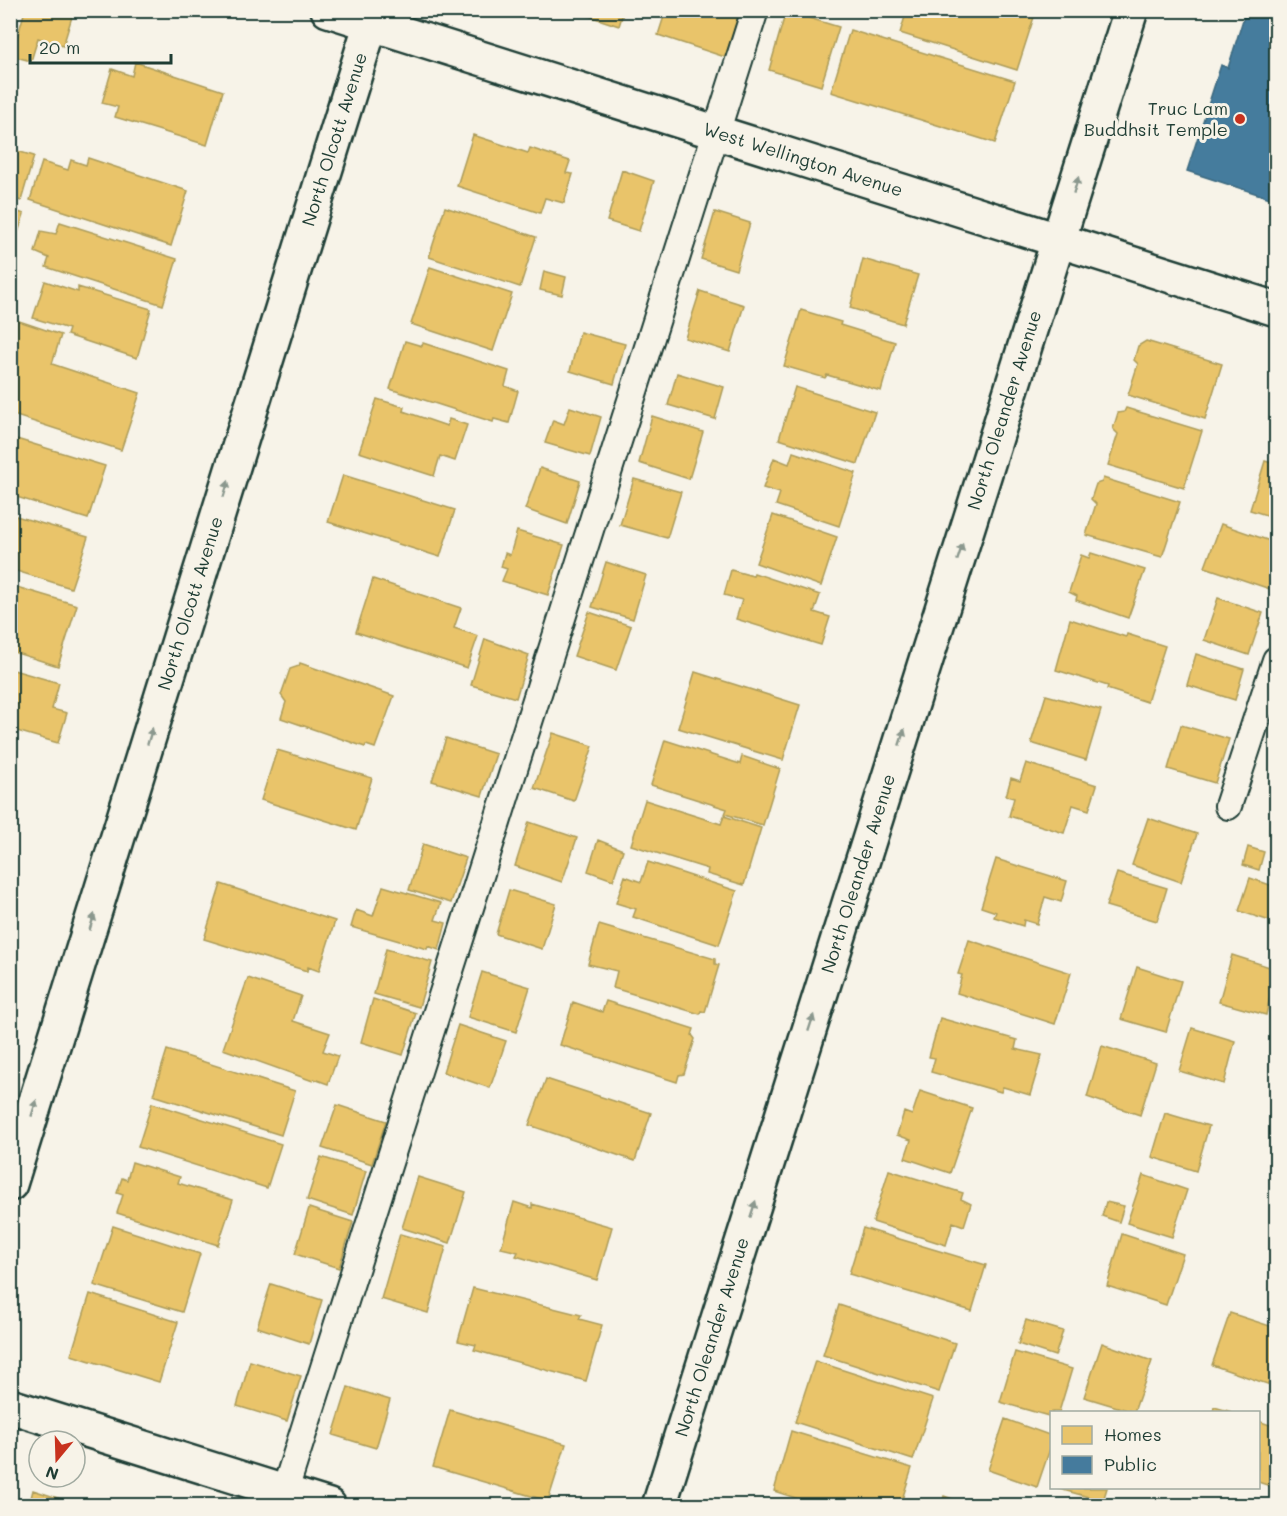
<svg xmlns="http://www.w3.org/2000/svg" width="1287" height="1516" font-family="Mali,sans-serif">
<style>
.homes{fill:#e9c46a;stroke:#ac9c5a;stroke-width:1.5}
.public{fill:#457b9d;stroke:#3a687e;stroke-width:1.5}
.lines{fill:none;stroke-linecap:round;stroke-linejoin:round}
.lane-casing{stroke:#1f3d34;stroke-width:30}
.street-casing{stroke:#1f3d34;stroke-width:38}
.lane{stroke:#f7f3e8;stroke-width:26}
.street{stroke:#f7f3e8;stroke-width:33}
.oneway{fill:#8b988e}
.poi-dot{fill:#c8321e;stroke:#f7f3e8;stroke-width:2}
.labels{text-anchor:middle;stroke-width:6;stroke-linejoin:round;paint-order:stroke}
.poi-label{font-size:18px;fill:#1f3d34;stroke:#f7f3e8;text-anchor:end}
.street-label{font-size:18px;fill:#1f3d34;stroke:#f7f3e8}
</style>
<rect width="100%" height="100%" fill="#f7f3e8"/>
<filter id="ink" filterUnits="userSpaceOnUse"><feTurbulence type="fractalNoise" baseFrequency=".0167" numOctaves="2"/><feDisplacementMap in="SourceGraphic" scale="12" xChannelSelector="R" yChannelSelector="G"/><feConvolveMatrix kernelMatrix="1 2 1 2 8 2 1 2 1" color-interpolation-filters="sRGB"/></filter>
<g filter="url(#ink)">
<!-- homes -->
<path class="homes" d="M 25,10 L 74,10 L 63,46 L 38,38 L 31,61 L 12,56 Z
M 571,10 L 624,10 L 619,26 Z
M 666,10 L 741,10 L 725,57 L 658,35 Z
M 907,10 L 1025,10 L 1035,14 L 1017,70 L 900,33 Z
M 786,11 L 839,27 L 821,86 L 769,70 Z
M 850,30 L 1015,81 L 995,143 L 831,92 Z
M 135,62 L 223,91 L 207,145 L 115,117 L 118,107 L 102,103 L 112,69 L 132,76 Z
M 473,135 L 528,153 L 530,148 L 570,161 L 566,173 L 573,174 L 564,203 L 545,198 L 540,213 L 457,186 Z
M 10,149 L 34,156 L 21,201 L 10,197 Z
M 88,158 L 188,191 L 171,246 L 30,200 L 42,162 L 68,170 L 71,160 L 86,165 Z
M 622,170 L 654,181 L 639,231 L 607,221 Z
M 445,207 L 536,237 L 520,287 L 429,257 Z
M 10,209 L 24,214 L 11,255 L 10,255 Z
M 715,212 L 750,223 L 736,270 L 701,259 Z
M 60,222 L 177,259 L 163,305 L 46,267 L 49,258 L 35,252 L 41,231 L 56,234 Z
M 863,259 L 918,275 L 903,324 L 850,308 Z
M 430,267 L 512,294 L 493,351 L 411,324 Z
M 544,271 L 566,277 L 562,295 L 540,290 Z
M 45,281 L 78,292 L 78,287 L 151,309 L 137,358 L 67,335 L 69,329 L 33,318 Z
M 700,291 L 744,305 L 730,352 L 685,338 Z
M 801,310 L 841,322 L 840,325 L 895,342 L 881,391 L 827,375 L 825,378 L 784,366 Z
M 10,318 L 61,335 L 52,364 L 140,393 L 121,450 L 10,414 Z
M 580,332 L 625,344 L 614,384 L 570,371 Z
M 405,341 L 422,346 L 423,343 L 509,371 L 505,386 L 518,391 L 509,423 L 494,419 L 493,422 L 390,389 Z
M 1146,341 L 1222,364 L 1205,419 L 1128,395 L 1138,364 L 1134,360 L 1138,346 Z
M 677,373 L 724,387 L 715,419 L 668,405 Z
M 795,387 L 875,412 L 858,464 L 779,439 Z
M 377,399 L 404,407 L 403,411 L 447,426 L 449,419 L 467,425 L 455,461 L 440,456 L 434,476 L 359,452 Z
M 570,407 L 601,417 L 590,456 L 545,443 L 553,420 L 564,424 Z
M 1126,408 L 1202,431 L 1184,488 L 1108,465 L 1118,434 L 1113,429 L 1118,413 L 1124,412 Z
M 652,416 L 703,432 L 689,479 L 639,463 Z
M 10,437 L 105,466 L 88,519 L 10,495 Z
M 793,452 L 856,473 L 839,526 L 776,505 L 780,493 L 763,488 L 774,458 L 789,464 Z
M 1265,461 L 1276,464 L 1276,518 L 1250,510 Z
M 540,468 L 580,481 L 567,524 L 525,509 Z
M 343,475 L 455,510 L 440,557 L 328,522 Z
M 1103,478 L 1180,502 L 1162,557 L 1086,535 L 1096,504 L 1091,499 L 1096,484 L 1102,482 Z
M 634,479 L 681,492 L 667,538 L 620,525 Z
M 773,515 L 837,537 L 821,586 L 756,563 Z
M 16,516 L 88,537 L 71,588 L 10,569 L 10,533 Z
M 1221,524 L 1276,543 L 1276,570 L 1270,589 L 1205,567 Z
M 517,531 L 564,545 L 548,595 L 502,581 L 507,569 L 501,567 L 505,553 L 510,555 Z
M 1091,553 L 1145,570 L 1128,618 L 1076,600 L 1077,596 L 1069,592 L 1081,555 L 1089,558 Z
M 606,562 L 646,575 L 633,619 L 592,607 Z
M 731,570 L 753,576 L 754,573 L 820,595 L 814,612 L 830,617 L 821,645 L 736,619 L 742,600 L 724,595 Z
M 373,579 L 461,608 L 454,628 L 478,636 L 467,668 L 356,632 Z
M 10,585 L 77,605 L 58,666 L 10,651 Z
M 1218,598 L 1263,613 L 1249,655 L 1204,640 Z
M 589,612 L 631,626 L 616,670 L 574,656 Z
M 1070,619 L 1126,637 L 1127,634 L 1165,646 L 1147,702 L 1107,689 L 1108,686 L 1056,670 Z
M 485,639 L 529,655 L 516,698 L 471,685 Z
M 1196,654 L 1244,669 L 1235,700 L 1187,685 Z
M 300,663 L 394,696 L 375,748 L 366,745 L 365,747 L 281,718 L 286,702 L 281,695 L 290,669 L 299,666 Z
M 10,669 L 59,683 L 52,709 L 67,713 L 58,743 L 10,729 Z
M 695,672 L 800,705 L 783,760 L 678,728 Z
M 1046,695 L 1101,710 L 1086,760 L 1031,743 Z
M 1181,725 L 1229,739 L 1215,783 L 1168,769 Z
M 553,733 L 593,746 L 574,801 L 534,788 Z
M 446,738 L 496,754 L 482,796 L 432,781 Z
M 665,740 L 740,764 L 742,756 L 780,769 L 763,825 L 725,814 L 727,809 L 651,785 Z
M 277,750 L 372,778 L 356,830 L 261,800 Z
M 1026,763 L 1097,785 L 1089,810 L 1073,805 L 1064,833 L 1009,816 L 1014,798 L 1006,796 L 1011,778 L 1020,781 Z
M 645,800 L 721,824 L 724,816 L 761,828 L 744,885 L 707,874 L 708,869 L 631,845 Z
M 1148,818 L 1197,834 L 1181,882 L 1132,865 Z
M 529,822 L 577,838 L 562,882 L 515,866 Z
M 598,840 L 623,850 L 613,880 L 588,871 Z
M 423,844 L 466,858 L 451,903 L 409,890 Z
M 1248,847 L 1264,852 L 1259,870 L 1243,865 Z
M 996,859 L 1067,881 L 1061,902 L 1045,897 L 1037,924 L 1024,920 L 1023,926 L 994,917 L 996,912 L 981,907 Z
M 648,862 L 737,891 L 719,945 L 633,917 L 636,909 L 616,903 L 625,876 L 641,882 Z
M 1117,873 L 1167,888 L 1157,921 L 1106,906 Z
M 1250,878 L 1276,887 L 1276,923 L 1239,911 Z
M 221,884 L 335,921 L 319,971 L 308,967 L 307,971 L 204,939 Z
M 383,886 L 441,903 L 435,920 L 446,923 L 439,950 L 428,946 L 427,949 L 351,927 L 356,910 L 373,916 Z
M 509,890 L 556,904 L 542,949 L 496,934 Z
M 599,925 L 715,959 L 715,964 L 719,965 L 705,1012 L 701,1011 L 700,1014 L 613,988 L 617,971 L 588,964 Z
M 969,940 L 1071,973 L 1055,1024 L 957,993 L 962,975 L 958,974 Z
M 386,949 L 432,962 L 419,1007 L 374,994 Z
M 1232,955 L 1276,969 L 1266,1015 L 1219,1002 Z
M 1137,967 L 1181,981 L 1166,1032 L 1121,1019 Z
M 482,972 L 530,987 L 516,1032 L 468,1017 Z
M 248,978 L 301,996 L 293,1021 L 330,1033 L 323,1051 L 338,1056 L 328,1084 L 314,1079 L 313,1081 L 223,1049 Z
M 373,999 L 416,1013 L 403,1055 L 361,1042 Z
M 606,1001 L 694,1029 L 692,1035 L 695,1039 L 684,1074 L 679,1075 L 677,1082 L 560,1045 L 573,1002 L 602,1012 Z
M 940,1018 L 1017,1040 L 1015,1049 L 1042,1055 L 1030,1095 L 1003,1087 L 1001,1092 L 931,1072 L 935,1058 L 929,1057 Z
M 458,1025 L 506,1041 L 490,1088 L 443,1072 Z
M 1192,1028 L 1235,1041 L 1224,1084 L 1179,1071 Z
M 1102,1046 L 1156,1063 L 1140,1115 L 1087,1097 Z
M 167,1050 L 295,1091 L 281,1135 L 153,1095 Z
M 546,1079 L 651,1113 L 635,1161 L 529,1125 Z
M 920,1091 L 972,1108 L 950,1173 L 905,1158 L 911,1140 L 897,1135 L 904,1112 L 912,1115 Z
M 152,1103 L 281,1144 L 267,1188 L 138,1147 Z
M 337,1105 L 386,1121 L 372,1164 L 322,1148 Z
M 1165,1113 L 1209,1126 L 1196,1171 L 1152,1157 Z
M 321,1157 L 366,1171 L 353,1215 L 307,1200 Z
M 132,1162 L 180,1177 L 178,1183 L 233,1200 L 218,1245 L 117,1213 L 123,1195 L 117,1193 L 122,1178 L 127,1180 Z
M 889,1170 L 963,1193 L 961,1199 L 971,1204 L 964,1226 L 953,1222 L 946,1245 L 873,1222 Z
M 1143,1175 L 1187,1190 L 1172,1237 L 1127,1223 Z
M 418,1177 L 466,1192 L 450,1243 L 402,1228 Z
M 514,1202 L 532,1208 L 532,1204 L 612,1227 L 597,1280 L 516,1256 L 518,1252 L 501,1248 Z
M 1106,1202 L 1124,1206 L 1119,1222 L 1102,1216 Z
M 309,1208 L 353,1222 L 339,1268 L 295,1254 Z
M 113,1226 L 200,1254 L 182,1312 L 94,1285 Z
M 863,1228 L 986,1265 L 972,1311 L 849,1274 Z
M 400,1234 L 446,1247 L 428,1313 L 381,1299 Z
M 1122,1234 L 1183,1254 L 1166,1305 L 1107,1286 Z
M 271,1284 L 322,1300 L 309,1344 L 257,1327 Z
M 473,1288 L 581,1315 L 579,1319 L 602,1325 L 586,1381 L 474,1350 L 476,1345 L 458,1341 Z
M 90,1294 L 178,1322 L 159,1382 L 71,1355 Z
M 839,1305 L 955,1343 L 939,1392 L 823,1355 Z
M 1230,1313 L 1276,1328 L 1276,1387 L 1212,1365 Z
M 1026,1320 L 1063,1331 L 1055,1356 L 1018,1344 Z
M 1102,1343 L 1152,1361 L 1134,1412 L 1084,1397 Z
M 1015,1352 L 1072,1369 L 1059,1412 L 1052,1412 L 1052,1417 L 1000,1402 Z
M 250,1361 L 301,1376 L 287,1421 L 237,1406 Z
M 815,1361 L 933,1399 L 913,1460 L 795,1422 Z
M 348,1387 L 390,1400 L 376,1448 L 333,1435 Z
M 1214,1407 L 1232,1412 L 1213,1412 Z
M 450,1410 L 566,1444 L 548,1501 L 433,1467 Z
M 1005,1419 L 1052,1436 L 1052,1443 L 1037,1487 L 988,1470 Z
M 1258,1421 L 1276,1427 L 1276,1488 L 1258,1482 Z
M 791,1431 L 912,1468 L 900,1506 L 820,1506 L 774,1491 Z
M 1056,1488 L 1107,1488 L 1103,1501 Z
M 33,1490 L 82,1506 L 29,1506 Z
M 944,1496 L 972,1506 L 941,1506 Z
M 770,1499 L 792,1506 L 768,1506 Z"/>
<!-- public -->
<path class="public" d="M 1246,10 L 1276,10 L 1276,200 L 1187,171 L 1221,65 L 1228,68 Z"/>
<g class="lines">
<defs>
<path id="lane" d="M 1228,806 L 1276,660
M 280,1506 L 755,10"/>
<g id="street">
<path id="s1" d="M 328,10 L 1276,309"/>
<path id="s2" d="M 10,1184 L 375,10"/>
<path d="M 10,1406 L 329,1506"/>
<path id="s3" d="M 659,1506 L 1131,10"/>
</g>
</defs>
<!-- lane casing -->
<use href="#lane" class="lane-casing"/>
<!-- street casing -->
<use href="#street" class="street-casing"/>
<!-- lane -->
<use href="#lane" class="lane"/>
<!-- street -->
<use href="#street" class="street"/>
</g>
<!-- one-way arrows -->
<defs><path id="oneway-solid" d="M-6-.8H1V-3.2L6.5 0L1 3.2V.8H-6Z" transform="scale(1.5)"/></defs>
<g class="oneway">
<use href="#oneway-solid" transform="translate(1076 185) rotate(-73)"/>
<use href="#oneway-solid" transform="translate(226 489) rotate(-73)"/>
<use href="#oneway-solid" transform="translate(960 552) rotate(-72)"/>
<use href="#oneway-solid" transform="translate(150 736) rotate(-73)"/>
<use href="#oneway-solid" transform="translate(902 737) rotate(-72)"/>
<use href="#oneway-solid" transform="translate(92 922) rotate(-73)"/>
<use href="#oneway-solid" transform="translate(811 1023) rotate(-72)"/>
<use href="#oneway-solid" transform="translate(34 1108) rotate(-73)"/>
<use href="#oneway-solid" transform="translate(753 1209) rotate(-72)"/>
</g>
</g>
<!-- markers -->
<circle class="poi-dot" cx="1240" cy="119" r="6"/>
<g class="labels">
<!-- poi labels -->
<g class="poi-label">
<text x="1228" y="115">Truc Lam<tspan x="1228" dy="21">Buddhsit Temple</tspan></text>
</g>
<!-- street labels -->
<g class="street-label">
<text dy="6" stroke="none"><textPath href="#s2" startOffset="1094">North Olcott Avenue</textPath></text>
<text dy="6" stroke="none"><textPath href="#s1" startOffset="498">West Wellington Avenue</textPath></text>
<text dy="6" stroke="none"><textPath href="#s3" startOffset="1149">North Oleander Avenue</textPath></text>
<text dy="6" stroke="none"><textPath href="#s2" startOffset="608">North Olcott Avenue</textPath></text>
<text dy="6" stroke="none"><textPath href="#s3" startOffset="663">North Oleander Avenue</textPath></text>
<text dy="6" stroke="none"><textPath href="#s3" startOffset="177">North Oleander Avenue</textPath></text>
</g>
</g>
<!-- margin -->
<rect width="1287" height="1516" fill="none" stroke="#f7f3e8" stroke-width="36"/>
<rect x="18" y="18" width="1251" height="1480" fill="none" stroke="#1f3d34" stroke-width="2" filter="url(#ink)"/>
<!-- legend -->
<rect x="1050" y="1411" width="210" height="78" fill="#f7f3e8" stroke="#a1aaa0" stroke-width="1.5"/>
<rect x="1062" y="1426" width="30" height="18" fill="#e9c46a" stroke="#a1aaa0" stroke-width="1.5"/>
<text x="1104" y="1441" font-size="18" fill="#1f3d34">Homes</text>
<rect x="1062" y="1456" width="30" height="18" fill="#457b9d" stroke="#a1aaa0" stroke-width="1.5"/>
<text x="1104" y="1471" font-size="18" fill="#1f3d34">Public</text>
<!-- north arrow -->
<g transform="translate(57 1459) rotate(199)"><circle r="28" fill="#f7f3e8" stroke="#a1aaa0" stroke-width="1.5"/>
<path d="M0-4.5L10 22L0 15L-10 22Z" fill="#c8321e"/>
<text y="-9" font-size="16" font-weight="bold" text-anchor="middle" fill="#1f3d34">N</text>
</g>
<!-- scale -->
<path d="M30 54v9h141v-9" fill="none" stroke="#1f3d34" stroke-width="3"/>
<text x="39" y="54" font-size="18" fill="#1f3d34" stroke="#f7f3e8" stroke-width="4.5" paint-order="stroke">20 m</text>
</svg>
